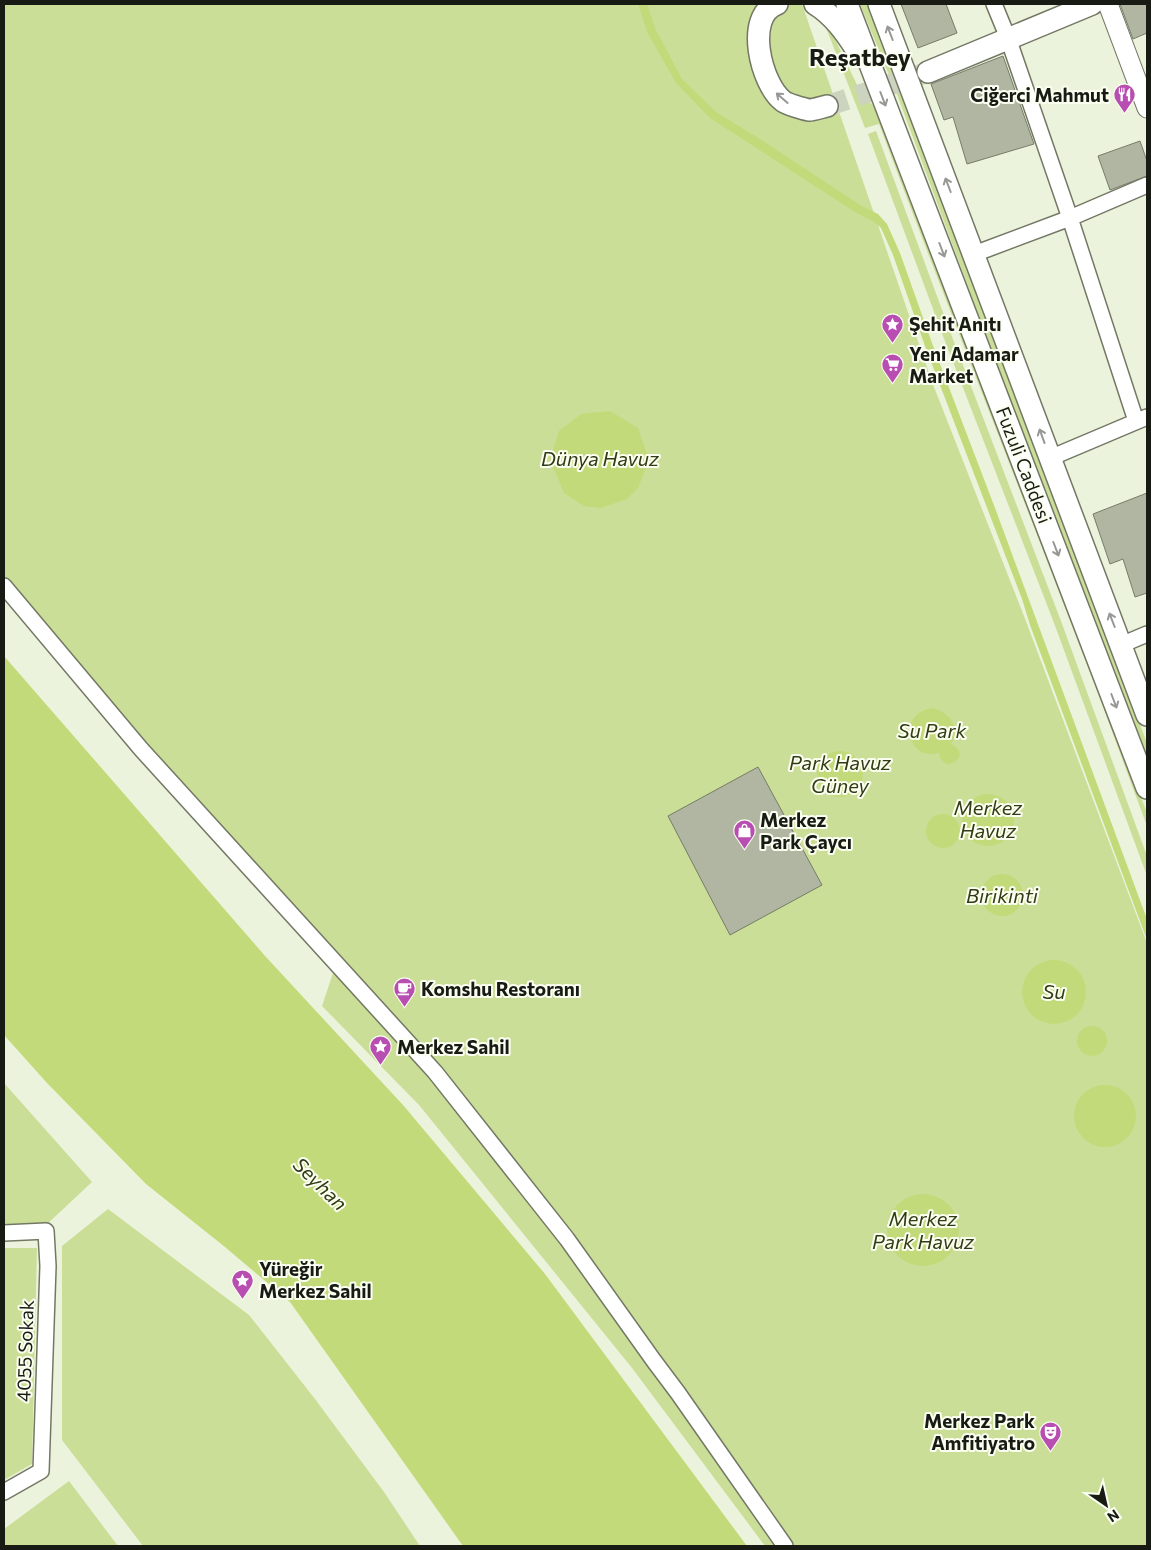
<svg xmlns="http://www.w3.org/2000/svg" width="1151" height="1550" font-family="Commissioner,sans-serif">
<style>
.green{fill:#cbde97}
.water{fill:#c3da7a}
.building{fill:#b0b6a1;stroke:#767c68}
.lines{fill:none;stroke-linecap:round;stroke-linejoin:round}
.secondary-tunnel{stroke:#ccd3be;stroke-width:21;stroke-dasharray:21 11;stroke-linecap:butt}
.minor-casing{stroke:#737865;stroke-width:18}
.tertiary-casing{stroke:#737865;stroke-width:21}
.secondary-casing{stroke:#737865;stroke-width:24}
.minor{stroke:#fff;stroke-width:15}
.tertiary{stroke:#fff;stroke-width:19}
.secondary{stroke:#fff;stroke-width:21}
.oneway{stroke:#979895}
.labels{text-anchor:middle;stroke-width:4;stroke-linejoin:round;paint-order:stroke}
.poi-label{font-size:19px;font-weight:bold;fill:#181b13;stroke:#fbfff1;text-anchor:start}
.street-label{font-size:19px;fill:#181b13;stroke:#fbfff1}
.water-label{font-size:20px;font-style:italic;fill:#323b13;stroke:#fbfff1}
.district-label{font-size:24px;font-weight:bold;fill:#181b13;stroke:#fbfff1}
</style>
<rect width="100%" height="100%" fill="#ecf3dc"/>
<!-- green -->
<path class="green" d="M 4,4 L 802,4 L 932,382 L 1024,616 L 1147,943 L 1147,1546 L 765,1546 L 632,1368 L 419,1105 L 322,1006 L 338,958 L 135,734 L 4,578 Z
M 860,4 L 867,4 L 1147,743 L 1147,758 L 984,330 L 898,97 Z
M 823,20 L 830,29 L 862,95 L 874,106 L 888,128 L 1147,813 L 1147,826 C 1125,768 1105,710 1082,652 C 1015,476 945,301 879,124 L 865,128 Z
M 876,131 L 951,334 L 1061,621 L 1147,856 L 1147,876 L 1054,623 L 943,336 L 868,134 Z
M 4,1083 L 92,1182 L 45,1226 L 4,1227 Z
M 108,1209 L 249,1315 L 315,1399 L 384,1492 L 420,1546 L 143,1546 L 62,1440 L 62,1246 Z
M 4,1248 L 37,1248 L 32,1464 L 4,1480 Z
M 69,1481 L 118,1546 L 4,1546 L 4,1529 Z"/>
<!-- water -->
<path class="water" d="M 638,4 L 647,4 L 656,30 L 682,79 L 716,112 L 760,139 L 860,205 L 878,214 L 887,224 L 900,253 L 932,343 L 995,508 L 1141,903 L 1147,919 L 1147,940 L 1030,625 L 1022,599 L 925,346 L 893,255 L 881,228 L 874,222 L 855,212 L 710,118 L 676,83 L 647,32 Z
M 610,411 L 638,428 L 649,460 L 638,488 L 627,499 L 601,508 L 584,506 L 564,493 L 550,460 L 559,431 L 581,414 Z
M 4,656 L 266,957 L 403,1105 L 545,1274 L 747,1546 L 463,1546 L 290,1302 L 225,1247 L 146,1184 L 47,1083 L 4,1035 Z
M 932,708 C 950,712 961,727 951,744 C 974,754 944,778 939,753 C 907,762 896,714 932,708 Z
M817 774a23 23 0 1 1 46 0a23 23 0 1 1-46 0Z
M962 820a26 26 0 1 1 52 0a26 26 0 1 1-52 0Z
M926 831a17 17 0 1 1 34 0a17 17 0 1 1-34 0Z
M981 895a21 21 0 1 1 42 0a21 21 0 1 1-42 0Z
M1022 992a32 32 0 1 1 64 0a32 32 0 1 1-64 0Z
M1077 1041a15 15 0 1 1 30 0a15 15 0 1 1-30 0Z
M1074 1116a31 31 0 1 1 62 0a31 31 0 1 1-62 0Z
M887 1230a36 36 0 1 1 72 0a36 36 0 1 1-72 0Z"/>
<!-- building -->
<path class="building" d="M 901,4 L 946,4 L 957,33 L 918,48 Z
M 1120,4 L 1147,4 L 1147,33 L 1133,39 Z
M 1003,56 L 1034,144 L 967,164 L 953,117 L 944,120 L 931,84 Z
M 1140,141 L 1147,161 L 1147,176 L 1110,190 L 1098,156 Z
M 1147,493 L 1147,593 L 1135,597 L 1123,559 L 1110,564 L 1093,514 Z
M 758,767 L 822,885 L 730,935 L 668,816 Z"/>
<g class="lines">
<!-- secondary-tunnel -->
<path class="secondary-tunnel" d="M 827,106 L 925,73"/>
<defs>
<path id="minor" d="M 994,4 L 1008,38 L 1070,218 L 1136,421
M 974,254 L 1070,218 L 1147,185
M 1050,458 L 1147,417
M 4,586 L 141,749 L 435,1072 L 567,1239 L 654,1361 L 678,1393 L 785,1546
M 1121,645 L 1147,634
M 4,1233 L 46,1231 L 48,1266 L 41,1471 L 4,1492"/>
<path id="tertiary" d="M 1108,4 L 1147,108"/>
<path id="secondary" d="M 777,4 C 744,16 761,84 783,101 C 786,104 804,109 809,110 C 814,110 822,107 827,106
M 815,4 C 833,15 845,32 856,49
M 847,4 L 1147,788
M 879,4 L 1147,715
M 928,72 L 1092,4"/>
</defs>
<!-- minor casing -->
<use href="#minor" class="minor-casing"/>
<!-- tertiary casing -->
<use href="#tertiary" class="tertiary-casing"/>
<!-- secondary casing -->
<use href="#secondary" class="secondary-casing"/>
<!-- minor -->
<use href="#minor" class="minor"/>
<!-- tertiary -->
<use href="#tertiary" class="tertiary"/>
<!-- secondary -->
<use href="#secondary" class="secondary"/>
</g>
<!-- one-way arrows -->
<defs><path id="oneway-shaft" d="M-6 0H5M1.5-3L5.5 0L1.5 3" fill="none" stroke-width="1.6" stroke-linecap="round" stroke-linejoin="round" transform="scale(1.25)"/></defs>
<g class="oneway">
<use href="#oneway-shaft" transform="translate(890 33) rotate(-111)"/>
<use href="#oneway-shaft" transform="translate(782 98) rotate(-139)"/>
<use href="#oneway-shaft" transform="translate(883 99) rotate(69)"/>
<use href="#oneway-shaft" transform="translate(948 185) rotate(-111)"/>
<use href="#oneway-shaft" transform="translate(942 250) rotate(69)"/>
<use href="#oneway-shaft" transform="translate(1042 436) rotate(-110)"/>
<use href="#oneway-shaft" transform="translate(1056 549) rotate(69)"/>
<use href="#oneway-shaft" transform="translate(1112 620) rotate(-111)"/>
<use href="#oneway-shaft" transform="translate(1114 701) rotate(69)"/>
</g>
<!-- icons -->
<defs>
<symbol id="restaurant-pin" viewBox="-11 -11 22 30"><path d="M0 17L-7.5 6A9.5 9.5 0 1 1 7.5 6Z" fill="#b84eb1" stroke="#fbfff1"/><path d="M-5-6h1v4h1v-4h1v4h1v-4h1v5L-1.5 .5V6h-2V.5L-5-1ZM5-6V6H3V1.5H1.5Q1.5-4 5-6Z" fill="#fff"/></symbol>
<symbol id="sight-pin" viewBox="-11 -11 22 30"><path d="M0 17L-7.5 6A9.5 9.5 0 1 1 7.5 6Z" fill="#b84eb1" stroke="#fbfff1"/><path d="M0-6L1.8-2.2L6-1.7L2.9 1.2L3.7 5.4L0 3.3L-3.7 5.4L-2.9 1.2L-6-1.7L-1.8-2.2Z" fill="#fff"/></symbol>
<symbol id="supermarket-pin" viewBox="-11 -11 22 30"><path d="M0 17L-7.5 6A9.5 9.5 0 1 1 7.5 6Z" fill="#b84eb1" stroke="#fbfff1"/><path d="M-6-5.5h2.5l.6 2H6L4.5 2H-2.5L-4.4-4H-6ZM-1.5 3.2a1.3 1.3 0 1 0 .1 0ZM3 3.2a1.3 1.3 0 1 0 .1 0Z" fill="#fff"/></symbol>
<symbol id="shop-pin" viewBox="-11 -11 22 30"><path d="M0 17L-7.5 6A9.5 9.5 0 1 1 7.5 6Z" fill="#b84eb1" stroke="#fbfff1"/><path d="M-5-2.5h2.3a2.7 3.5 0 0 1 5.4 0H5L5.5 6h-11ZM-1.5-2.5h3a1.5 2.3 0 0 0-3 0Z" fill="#fff"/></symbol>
<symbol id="cafe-pin" viewBox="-11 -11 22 30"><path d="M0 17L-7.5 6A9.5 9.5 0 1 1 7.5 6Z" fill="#b84eb1" stroke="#fbfff1"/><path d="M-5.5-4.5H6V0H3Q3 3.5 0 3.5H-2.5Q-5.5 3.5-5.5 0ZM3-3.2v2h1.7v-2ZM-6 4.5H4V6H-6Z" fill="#fff"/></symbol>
<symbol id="theatre-pin" viewBox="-11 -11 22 30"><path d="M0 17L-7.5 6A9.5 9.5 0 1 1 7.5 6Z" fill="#b84eb1" stroke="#fbfff1"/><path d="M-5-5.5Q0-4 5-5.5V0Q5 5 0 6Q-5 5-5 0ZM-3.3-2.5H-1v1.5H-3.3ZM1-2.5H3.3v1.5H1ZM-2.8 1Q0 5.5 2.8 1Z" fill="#fff"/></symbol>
</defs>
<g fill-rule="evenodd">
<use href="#restaurant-pin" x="1112" y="82" width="25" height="34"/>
<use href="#sight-pin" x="880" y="312" width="25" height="34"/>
<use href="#supermarket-pin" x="880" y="352" width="25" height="34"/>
<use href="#shop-pin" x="732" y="818" width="25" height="34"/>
<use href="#cafe-pin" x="392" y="976" width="25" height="34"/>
<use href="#sight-pin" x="368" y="1034" width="25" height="34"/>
<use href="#sight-pin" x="230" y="1268" width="25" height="34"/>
<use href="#theatre-pin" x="1038" y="1420" width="25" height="34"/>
</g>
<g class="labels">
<!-- poi labels -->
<g class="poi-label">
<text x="1109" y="102" text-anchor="end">Ciğerci Mahmut</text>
<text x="909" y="331">Şehit Anıtı</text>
<text x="909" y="361">Yeni Adamar<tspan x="909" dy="22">Market</tspan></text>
<text x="760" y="827">Merkez<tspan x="760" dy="22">Park Çaycı</tspan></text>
<text x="421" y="996">Komshu Restoranı</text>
<text x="397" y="1054">Merkez Sahil</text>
<text x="259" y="1276">Yüreğir<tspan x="259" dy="22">Merkez Sahil</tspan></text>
<text x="1035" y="1428" text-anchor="end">Merkez Park<tspan x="1035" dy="22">Amfitiyatro</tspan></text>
</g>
<!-- street labels -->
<g class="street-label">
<text transform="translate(1024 465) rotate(69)" y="7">Fuzuli Caddesi</text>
<text transform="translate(25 1351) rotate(-88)" y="7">4055 Sokak</text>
</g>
<!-- water labels -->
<g class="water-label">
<text x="600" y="466">Dünya Havuz</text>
<text x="932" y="738">Su Park</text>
<text x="840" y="770">Park Havuz<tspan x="840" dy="23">Güney</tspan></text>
<text x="988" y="815">Merkez<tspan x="988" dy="23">Havuz</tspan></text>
<text x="1002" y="903">Birikinti</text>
<text x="1054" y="999">Su</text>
<text transform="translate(320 1184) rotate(44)" y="7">Seyhan</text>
<text x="923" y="1226">Merkez<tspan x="923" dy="23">Park Havuz</tspan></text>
</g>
<!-- district labels -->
<g class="district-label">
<text x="860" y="66">Reşatbey</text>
</g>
</g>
<!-- border -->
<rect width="1151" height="1550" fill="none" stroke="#181b13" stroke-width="10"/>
<!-- north arrow -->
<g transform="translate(1106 1505) rotate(146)" stroke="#fbfff1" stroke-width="4" paint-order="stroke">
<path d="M0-4L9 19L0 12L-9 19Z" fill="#181b13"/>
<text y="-8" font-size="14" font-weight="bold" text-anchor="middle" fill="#181b13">N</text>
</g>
</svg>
